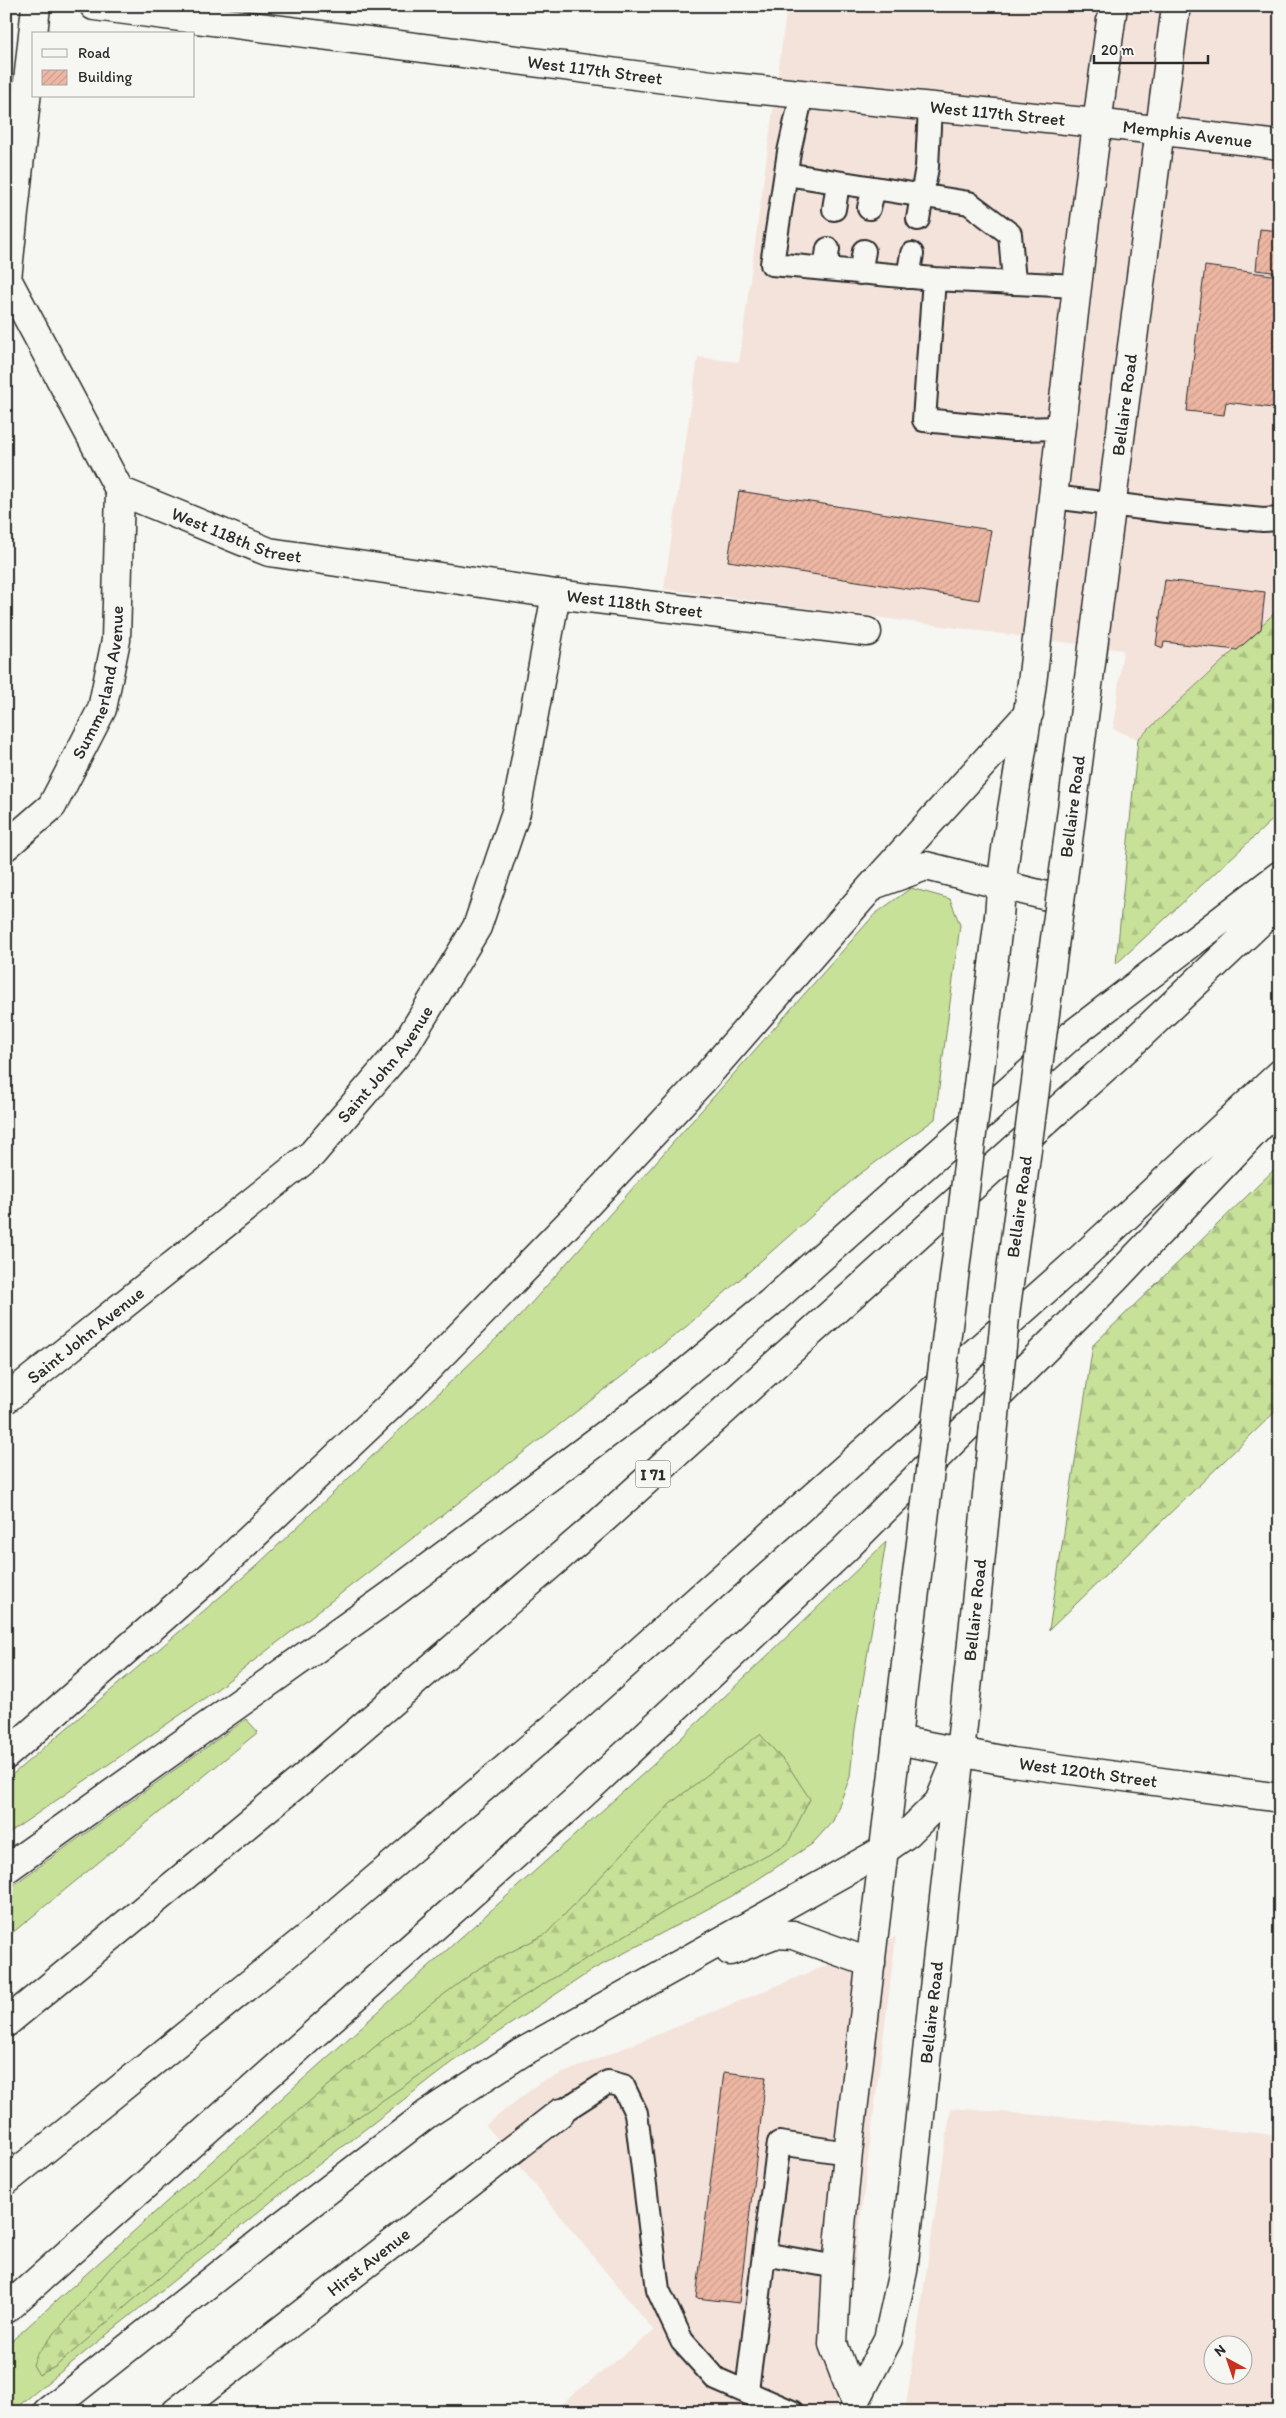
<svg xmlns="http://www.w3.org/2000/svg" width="1286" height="2418" font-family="Itim,sans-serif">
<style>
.built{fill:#f4e3db;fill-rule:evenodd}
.grass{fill:#c7e198;stroke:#798662}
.forest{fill:url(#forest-firs);stroke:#798662}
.building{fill:url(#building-hatch);stroke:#2b2b2b}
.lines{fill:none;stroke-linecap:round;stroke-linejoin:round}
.lane-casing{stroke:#2b2b2b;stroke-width:26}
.street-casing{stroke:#2b2b2b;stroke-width:31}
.secondary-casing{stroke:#2b2b2b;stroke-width:31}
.highway-casing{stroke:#2b2b2b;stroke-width:31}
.lane{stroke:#f6f6f2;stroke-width:22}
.street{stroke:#f6f6f2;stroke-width:28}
.secondary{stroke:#f6f6f2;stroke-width:28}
.highway{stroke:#f6f6f2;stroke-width:28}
.secondary-bridge-casing{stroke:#2b2b2b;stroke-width:31;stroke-linecap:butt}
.secondary-bridge{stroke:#f6f6f2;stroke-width:28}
.labels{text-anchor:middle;stroke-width:4.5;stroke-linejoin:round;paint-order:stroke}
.shield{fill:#f6f6f2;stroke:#686867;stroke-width:1}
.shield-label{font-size:16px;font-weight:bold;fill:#2b2b2b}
.street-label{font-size:18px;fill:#2b2b2b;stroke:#f6f6f2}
</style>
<defs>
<pattern id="forest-firs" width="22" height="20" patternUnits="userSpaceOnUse" patternTransform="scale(1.25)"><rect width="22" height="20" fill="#c7e198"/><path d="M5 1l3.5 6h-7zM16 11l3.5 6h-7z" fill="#abc183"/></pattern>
<pattern id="building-hatch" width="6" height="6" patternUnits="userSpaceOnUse" patternTransform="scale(1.25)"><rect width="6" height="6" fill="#eeb7a4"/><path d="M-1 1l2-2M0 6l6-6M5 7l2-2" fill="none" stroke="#cc9e8d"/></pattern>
</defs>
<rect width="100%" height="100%" fill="#f6f6f2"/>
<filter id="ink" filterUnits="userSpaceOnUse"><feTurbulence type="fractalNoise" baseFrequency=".02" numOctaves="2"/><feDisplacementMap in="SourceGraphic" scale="10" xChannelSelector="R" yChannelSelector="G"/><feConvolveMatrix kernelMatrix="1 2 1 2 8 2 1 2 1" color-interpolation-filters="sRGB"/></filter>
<g filter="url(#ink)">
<!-- built -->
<path class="built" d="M 787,6 L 1280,6 L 1280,608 L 1138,739 L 1113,729 L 1123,650 L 664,589 L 698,357 L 739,362 Z
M 896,1937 L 836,2412 L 551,2412 L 654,2331 L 486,2125 L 539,2083 Z
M 951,2108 L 1280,2135 L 1280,2412 L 905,2412 ZM 1214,2346 L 1244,2346 L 1244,2376 L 1214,2376 Z"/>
<!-- grass -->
<path class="grass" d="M 911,888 L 950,899 L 960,925 L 935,1119 L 857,1176 L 687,1326 L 449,1510 L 212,1693 L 6,1835 L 6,1780 L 255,1567 L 519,1317 L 875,914 Z
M 886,1542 L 855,1729 L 850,1777 L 833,1821 L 812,1844 L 732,1896 L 594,1969 L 453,2062 L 288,2188 L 11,2412 L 6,2412 L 6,2346 L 654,1764 Z
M 246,1719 L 258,1732 L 6,1938 L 6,1890 Z"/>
<!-- forest -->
<path class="forest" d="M 1280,608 L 1280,813 L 1116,964 L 1138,739 Z
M 1280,1164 L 1280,1407 L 1049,1630 L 1093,1345 Z
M 760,1734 L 789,1767 L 810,1799 L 788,1843 L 669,1909 L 517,2000 L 449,2055 L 339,2130 L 186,2255 L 55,2367 L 39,2375 L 33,2365 L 37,2354 L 112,2266 L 389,2035 L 481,1967 L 546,1934 L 671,1803 Z"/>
<!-- building -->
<path class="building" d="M 1260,229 L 1280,231 L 1280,273 L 1256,270 Z
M 1205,266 L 1280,276 L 1280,409 L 1226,402 L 1224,415 L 1187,411 Z
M 739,491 L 991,530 L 979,600 L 728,561 Z
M 1165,580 L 1265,592 L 1261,629 L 1237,650 L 1164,642 L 1163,648 L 1156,645 Z
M 724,2072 L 766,2077 L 739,2303 L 696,2298 Z"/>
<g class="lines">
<defs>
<path id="lane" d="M 802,94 L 789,152 L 772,264 L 934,279 L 924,420 L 1015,429 L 1061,428
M 786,174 L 969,203 L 1010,234 L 1014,282
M 869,208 L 874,188
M 834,209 L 838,183
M 918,219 L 927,167 L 930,107
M 825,269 L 828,249
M 860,273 L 864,251
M 908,277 L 912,254
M 934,279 L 1077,286
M 1053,497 L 1167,511 L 1263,520 L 1280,519
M 560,2113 L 608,2082 L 623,2086 L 636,2113 L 658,2290 L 682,2341 L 716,2379 L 792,2412
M 764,2254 L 779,2143 L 848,2153
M 747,2391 L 764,2254 L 837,2267"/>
<g id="street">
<path id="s1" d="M 36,6 L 7,279 L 120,491 L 269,552 L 556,594 L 867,632"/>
<path id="s2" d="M 6,846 L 52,806 L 102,709 L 116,640 L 120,491"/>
<path id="s3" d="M 6,1399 L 312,1154 L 406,1044 L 477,927 L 516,812 L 556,594"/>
<path id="s4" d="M 897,1740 L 1012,1762 L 1280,1798"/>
<path id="s5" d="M 176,2412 L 560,2113"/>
</g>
<g id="secondary">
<path id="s6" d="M 94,6 L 720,86 L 1096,123 L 1280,145"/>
<path id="s7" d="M 1066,856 L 1176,6"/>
<path d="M 999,917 C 1004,833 1025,750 1034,666 C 1059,446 1082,226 1113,6"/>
<path d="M 855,2402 L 833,2344 L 837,2267 L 848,2153 L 906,1663"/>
<path id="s8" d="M 853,2412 L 855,2402 L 888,2339 L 903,2271 L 972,1643"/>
</g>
<path id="highway" d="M 876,884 L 926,866 L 1059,899
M 6,1755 L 214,1573 L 405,1392 L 579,1213 L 702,1081 L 872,886 L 1029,713
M 6,1869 L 390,1596 L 656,1397 L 770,1303 L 1073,1034 L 1280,875
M 730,1951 L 775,1934 L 793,1935 L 871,1963
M 6,2023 L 301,1780 L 599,1523 L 1130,1045 L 1280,903
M 6,2181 L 310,1935 L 566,1717 L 1078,1261 L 1280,1074
M 6,2309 L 582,1795 L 843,1551 L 1114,1280 L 1280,1105
M 47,2412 L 276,2230 L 427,2114 L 521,2053 L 884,1850 L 908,1833 L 939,1802 L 960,1752"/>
</defs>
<!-- lane casing -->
<use href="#lane" class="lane-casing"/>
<!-- street casing -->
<use href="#street" class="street-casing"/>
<!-- secondary casing -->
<use href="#secondary" class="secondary-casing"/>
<!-- highway casing -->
<use href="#highway" class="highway-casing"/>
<!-- lane -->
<use href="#lane" class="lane"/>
<!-- street -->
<use href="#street" class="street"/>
<!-- secondary -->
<use href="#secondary" class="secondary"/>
<!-- highway -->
<use href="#highway" class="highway"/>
<defs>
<g id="secondary-bridge">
<path id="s9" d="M 972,1643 L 1006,1307 L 1066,856"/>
<path d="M 906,1663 L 999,917"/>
</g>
</defs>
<!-- secondary-bridge casing -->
<use href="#secondary-bridge" class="secondary-bridge-casing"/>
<!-- secondary-bridge -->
<use href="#secondary-bridge" class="secondary-bridge"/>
</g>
</g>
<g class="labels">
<!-- shield labels -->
<rect class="shield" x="635.5" y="1460.5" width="35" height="27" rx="4"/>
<g class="shield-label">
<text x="653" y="1480">I 71</text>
</g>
<!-- street labels -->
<g class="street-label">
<text dy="6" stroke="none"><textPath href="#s6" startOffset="505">West 117th Street</textPath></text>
<text dy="6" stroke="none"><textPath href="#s6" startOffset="910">West 117th Street</textPath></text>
<text dy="6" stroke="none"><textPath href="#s6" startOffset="1101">Memphis Avenue</textPath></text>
<text dy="6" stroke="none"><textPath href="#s7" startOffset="455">Bellaire Road</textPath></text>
<text dy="6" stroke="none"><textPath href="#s1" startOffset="640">West 118th Street</textPath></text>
<text dy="6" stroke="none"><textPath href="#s1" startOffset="1045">West 118th Street</textPath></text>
<text dy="6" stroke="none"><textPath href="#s2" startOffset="195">Summerland Avenue</textPath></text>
<text dy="6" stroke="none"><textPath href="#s7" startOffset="50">Bellaire Road</textPath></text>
<text dy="6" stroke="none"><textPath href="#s3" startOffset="508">Saint John Avenue</textPath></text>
<text dy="6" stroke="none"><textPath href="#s9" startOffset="439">Bellaire Road</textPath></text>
<text dy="6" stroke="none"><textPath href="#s3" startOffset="102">Saint John Avenue</textPath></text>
<text transform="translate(975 1610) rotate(-84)" y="6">Bellaire Road</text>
<text dy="6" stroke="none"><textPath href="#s4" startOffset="194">West 120th Street</textPath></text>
<text dy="6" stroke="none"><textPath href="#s8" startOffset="411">Bellaire Road</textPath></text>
<text dy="6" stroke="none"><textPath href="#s5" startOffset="244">Hirst Avenue</textPath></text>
</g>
</g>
<!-- margin -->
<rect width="1286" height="2418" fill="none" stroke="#f6f6f2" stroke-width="25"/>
<rect x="12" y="12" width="1261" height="2393" fill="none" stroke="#2b2b2b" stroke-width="2" filter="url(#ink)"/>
<!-- legend -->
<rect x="32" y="32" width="162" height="65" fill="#f6f6f2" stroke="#a5a5a2"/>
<rect x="42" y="49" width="25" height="8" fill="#f6f6f2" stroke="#a5a5a2"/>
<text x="78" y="58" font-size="15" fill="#2b2b2b">Road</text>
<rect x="42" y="70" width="25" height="15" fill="url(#building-hatch)" stroke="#a5a5a2"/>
<text x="78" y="82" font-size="15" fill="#2b2b2b">Building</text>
<!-- north arrow -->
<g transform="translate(1228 2360) rotate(320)"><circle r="24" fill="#f6f6f2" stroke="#a5a5a2"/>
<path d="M0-4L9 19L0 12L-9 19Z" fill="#c8321e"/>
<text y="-8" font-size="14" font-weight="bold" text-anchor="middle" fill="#2b2b2b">N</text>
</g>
<!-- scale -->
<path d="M1094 55v8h114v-8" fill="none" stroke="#2b2b2b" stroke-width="2.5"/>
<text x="1101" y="55" font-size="15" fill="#2b2b2b" stroke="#f6f6f2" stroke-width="4" paint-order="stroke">20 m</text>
</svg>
